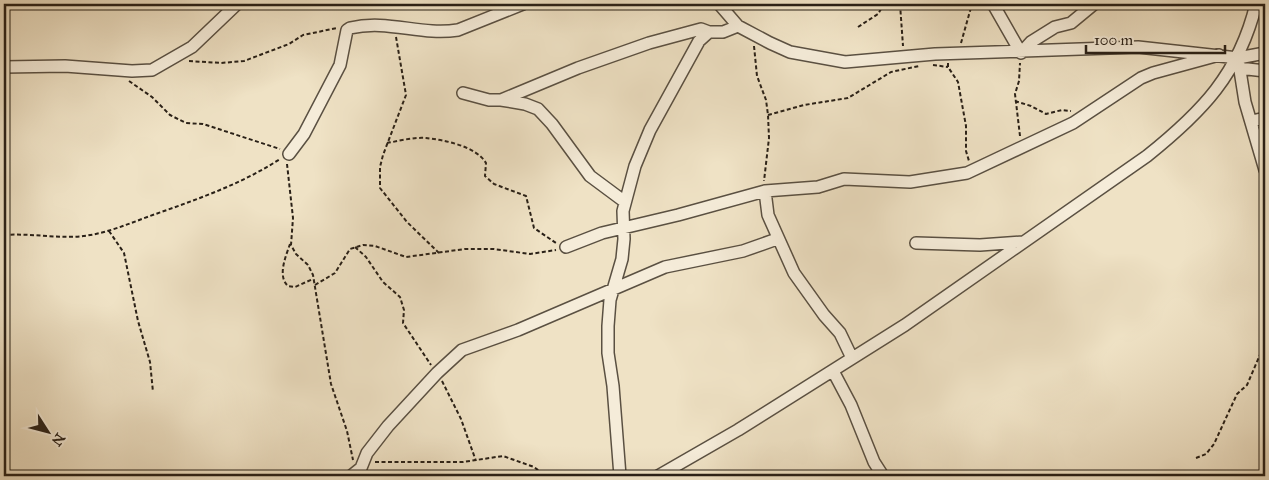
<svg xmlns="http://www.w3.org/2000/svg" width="1269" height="480" font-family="'IM FELL Great Primer',serif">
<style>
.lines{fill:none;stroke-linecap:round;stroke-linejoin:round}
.minor-casing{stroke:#5a5042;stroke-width:14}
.path{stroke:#292017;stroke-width:2;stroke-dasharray:4 2.5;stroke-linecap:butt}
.minor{stroke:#f5ecd9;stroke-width:11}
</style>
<rect width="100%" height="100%" fill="#efe2c5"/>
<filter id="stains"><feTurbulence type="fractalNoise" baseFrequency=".004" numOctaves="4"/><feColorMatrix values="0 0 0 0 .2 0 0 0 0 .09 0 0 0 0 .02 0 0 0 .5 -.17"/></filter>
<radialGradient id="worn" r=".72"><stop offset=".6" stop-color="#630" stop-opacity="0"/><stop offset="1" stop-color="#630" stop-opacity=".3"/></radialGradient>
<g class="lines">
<defs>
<path id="minor" d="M 719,4 L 738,26 L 770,43 L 790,52 L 845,62 L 935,54 L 1138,47 L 1238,58 L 1265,53
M 993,4 L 1021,53 L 1031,42 L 1055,27 L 1071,23 L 1094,4
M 1238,58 L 1245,102 L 1265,170
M 4,67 L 65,66 L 132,71 L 152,70 L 192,47 L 237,4
M 1239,68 L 1265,71
M 463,93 L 489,100 L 501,100 L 525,104 L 538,109 L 552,124 L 590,176 L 625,202
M 501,100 L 578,68 L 649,43 L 701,29 L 709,32
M 1252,121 L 1265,118
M 289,154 L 304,134 L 340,65 L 347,30 L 350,28 C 389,19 420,36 458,30 L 523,4
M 765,191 L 768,215 L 794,273 L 824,315 L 840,333 L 852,358
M 916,243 L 980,245 L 1023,242
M 566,247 L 602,233 L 678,215 L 765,191 L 818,187 L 844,179 L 910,182 L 967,173 L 1073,123 L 1141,78 L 1153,73 L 1219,55
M 833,371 L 851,405 L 874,462 L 883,476
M 351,476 L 361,468 L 367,453 L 388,426 L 437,373 L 462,350 L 518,330 L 665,267 L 743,251 L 777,239
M 620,476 L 613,386 L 608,353 L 608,326 L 610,300 L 622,259 L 624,239 L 623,211 L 635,166 L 650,130 L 699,41 L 709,32 L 723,32 L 738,26
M 658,476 L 738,430 L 905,325 L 1147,156 C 1202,112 1239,74 1256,4"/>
</defs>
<!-- minor casing -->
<use href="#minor" class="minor-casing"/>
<!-- path -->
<path class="path" d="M 900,4 L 903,46
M 858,27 L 878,14 L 884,4
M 396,37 L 406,95 L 383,155 L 380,167 L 380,188 L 407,222 L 439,253
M 961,43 L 972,4
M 754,46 L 757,76 L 766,100 L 768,115 L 769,138 L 764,181
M 189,61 L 221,63 L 244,61 L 289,44 L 303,35 L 337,28
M 948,63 L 948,67 L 958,82 L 966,126 L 966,151 L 969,161
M 933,65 L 948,67
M 129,81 L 152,97 L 170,115 L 186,123 L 203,124 L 280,149
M 1015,101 L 1031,106 L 1046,114 L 1062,110 L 1071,111
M 768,115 L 804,105 L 848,98 L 891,72 L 919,66
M 1020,136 L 1015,94 L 1019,81 L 1020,63
M 387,143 C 399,141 413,137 426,138 C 444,140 476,146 486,163 L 485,176 L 494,184 L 526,196 L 534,228 L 556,243
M 287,164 L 293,218 L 291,245 L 296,254 L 308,265 L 313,275 L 331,384 L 347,431 L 353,460
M 109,231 L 124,253 L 138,321 L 150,362 L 153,392
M 4,235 C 31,233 58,239 84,236 C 107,233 128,224 150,216 C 195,200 240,185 280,159
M 290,244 C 286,256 277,276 288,286 L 295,287 L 313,279
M 355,247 L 366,257 L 383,282 L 400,297 L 404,310 L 403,323 L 431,365
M 315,285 L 335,273 L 350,249 L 363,245 L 375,246 L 406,257 L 465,249 L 494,249 L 530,254 L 556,250
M 442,381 L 461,419 L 476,461
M 1196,458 L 1206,454 L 1214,444 L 1237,394 L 1247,385 L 1265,343
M 375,462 L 463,462 L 503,456 L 534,467 L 546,476"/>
<!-- minor -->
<use href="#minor" class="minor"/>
</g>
<!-- margin -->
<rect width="1269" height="480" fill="none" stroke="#efe2c5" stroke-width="20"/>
<rect x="5" y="5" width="1259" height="470" fill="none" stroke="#292017" stroke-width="2.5"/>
<rect x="10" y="10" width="1249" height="460" fill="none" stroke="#292017"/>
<!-- north arrow -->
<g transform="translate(48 432) rotate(126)" stroke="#f5ecd9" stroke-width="4" paint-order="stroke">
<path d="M0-4L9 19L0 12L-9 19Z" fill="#292017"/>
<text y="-8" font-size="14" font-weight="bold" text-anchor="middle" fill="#292017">N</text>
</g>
<!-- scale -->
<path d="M1086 45v8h139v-8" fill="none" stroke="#292017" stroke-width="2.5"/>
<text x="1094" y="45" font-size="15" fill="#292017" stroke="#f5ecd9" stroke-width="4" paint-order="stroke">100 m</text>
<rect width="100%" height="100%" filter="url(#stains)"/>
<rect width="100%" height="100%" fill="url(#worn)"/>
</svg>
